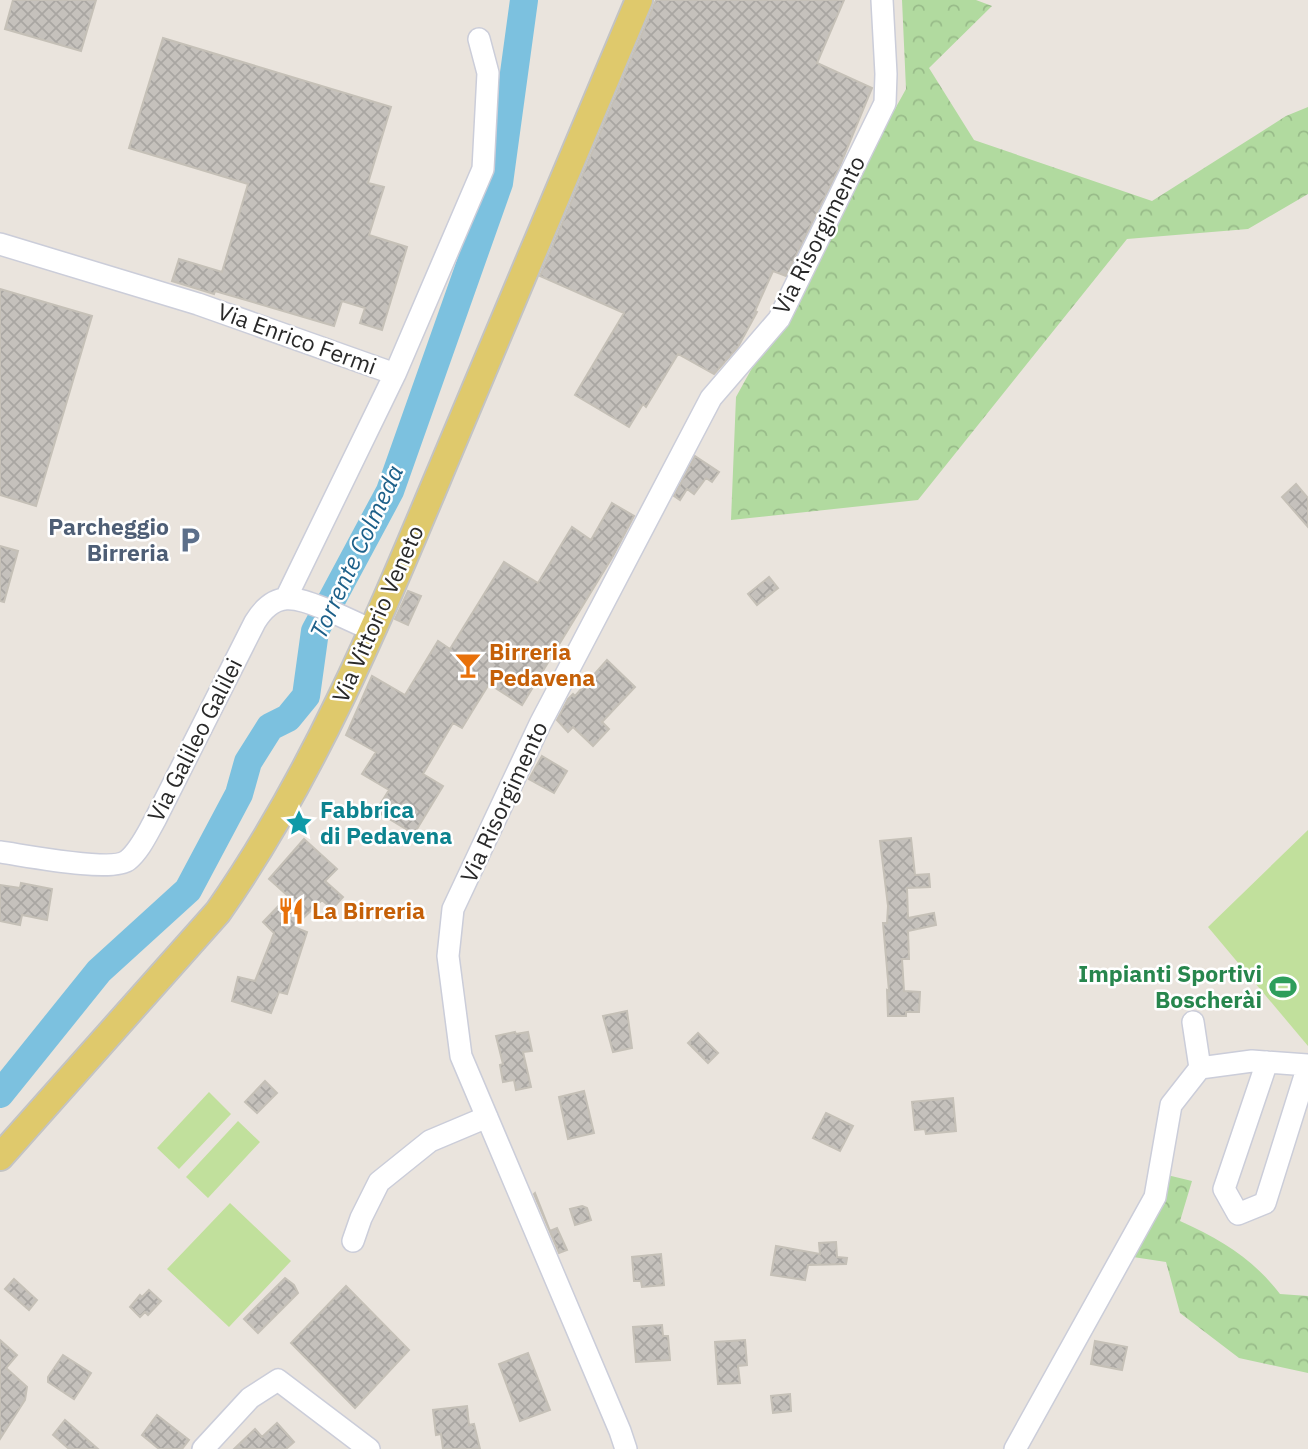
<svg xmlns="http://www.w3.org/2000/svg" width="1308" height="1449" font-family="'IBM Plex Sans',sans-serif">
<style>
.forest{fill:url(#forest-crowns)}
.pitch{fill:#c1e09c}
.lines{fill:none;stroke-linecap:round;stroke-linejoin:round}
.river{stroke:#7cc1df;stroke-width:28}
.building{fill:url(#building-cross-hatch);stroke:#c5c0b7;stroke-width:2}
.minor-casing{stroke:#cbcdd9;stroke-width:24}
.major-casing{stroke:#c3c3c3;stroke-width:30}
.minor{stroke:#fff;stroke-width:21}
.major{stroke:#dfc96c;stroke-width:26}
.labels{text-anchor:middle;stroke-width:5;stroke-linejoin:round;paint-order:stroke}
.street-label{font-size:23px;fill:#292929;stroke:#fff}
.service-label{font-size:23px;font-weight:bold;fill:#4e5e75;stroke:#fff;text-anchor:end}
.food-label{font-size:23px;font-weight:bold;fill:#c56008;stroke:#fff;text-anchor:start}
.culture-label{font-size:23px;font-weight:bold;fill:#0d838f;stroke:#fff;text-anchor:start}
.leisure-label{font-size:23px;font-weight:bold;fill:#27864d;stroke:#fff;text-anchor:end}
.water-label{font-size:24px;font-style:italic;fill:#1d6089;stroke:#fff}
</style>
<defs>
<pattern id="forest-crowns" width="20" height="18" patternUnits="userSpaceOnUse" patternTransform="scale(1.75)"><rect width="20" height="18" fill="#b1da9f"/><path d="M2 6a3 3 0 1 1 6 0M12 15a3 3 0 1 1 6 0" fill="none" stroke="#98bb89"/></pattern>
<pattern id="building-cross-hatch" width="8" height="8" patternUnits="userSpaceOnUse" patternTransform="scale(1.75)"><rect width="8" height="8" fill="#c5c1bc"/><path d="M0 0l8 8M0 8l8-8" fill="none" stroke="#a9a6a2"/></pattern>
</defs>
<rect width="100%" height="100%" fill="#eae4dd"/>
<!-- forest -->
<path class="forest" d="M 902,0 L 976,0 L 992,6 L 929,68 L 974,140 L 1152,201 L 1286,116 L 1308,107 L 1308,194 L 1248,229 L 1127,239 L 918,500 L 731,520 L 736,397 L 906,89 Z
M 1163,1174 L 1192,1181 L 1180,1221 C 1222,1240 1252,1258 1280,1294 L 1308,1296 L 1308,1373 L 1239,1358 L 1180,1313 L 1166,1262 L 1133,1257 Z"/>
<!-- pitch -->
<path class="pitch" d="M 1308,830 L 1308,1046 L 1208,927 Z
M 209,1092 L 231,1114 L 179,1169 L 157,1148 Z
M 238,1121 L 260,1142 L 208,1198 L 186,1177 Z
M 230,1203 L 291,1261 L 229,1327 L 167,1269 Z"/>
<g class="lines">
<!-- river -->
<path class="river" d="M 0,1094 L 99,971 L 188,890 L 239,794 L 248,762 L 270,727 L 288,718 L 306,696 L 315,631 L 390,491 L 499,183 L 524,0"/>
</g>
<!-- building -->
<path class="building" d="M 13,0 L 96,0 L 81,51 L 5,29 Z
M 656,0 L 844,0 L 817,63 L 872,88 L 839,168 L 786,276 L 773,271 L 755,311 L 757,312 L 738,347 L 714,374 L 678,354 L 646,407 L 643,404 L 629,427 L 575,395 L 624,313 L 540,276 Z
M 163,38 L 391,107 L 368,183 L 384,187 L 369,235 L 407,247 L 382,330 L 360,323 L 365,308 L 342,301 L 334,326 L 215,291 L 214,294 L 172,281 L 179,259 L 222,272 L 248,184 L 129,148 Z
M 0,289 L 92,316 L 36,506 L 0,495 Z
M 695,456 L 719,472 L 712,482 L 706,478 L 694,494 L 687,489 L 680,500 L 674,496 Z
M 1296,484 L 1308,498 L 1308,527 L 1282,497 Z
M 612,503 L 634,516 L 613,556 L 522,705 L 489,684 L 462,728 L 453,723 L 423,774 L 443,786 L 414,834 L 376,811 L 389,790 L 362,774 L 376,752 L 346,735 L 372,676 L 405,695 L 438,641 L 450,649 L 504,562 L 538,583 L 572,527 L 591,540 Z
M 0,546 L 18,551 L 4,602 L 0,601 Z
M 769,577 L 778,588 L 757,605 L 748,594 Z
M 408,591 L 421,596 L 408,625 L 395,619 Z
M 607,660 L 635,687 L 602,722 L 609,729 L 593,746 L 573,727 L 568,732 L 557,720 L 568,699 L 573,694 L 575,696 Z
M 542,756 L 567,771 L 554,793 L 529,779 Z
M 911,838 L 915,875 L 929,874 L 930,887 L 907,888 L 908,918 L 934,913 L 936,925 L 908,931 L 909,959 L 902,959 L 904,991 L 920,992 L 919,1012 L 906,1012 L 906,1016 L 888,1016 L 887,990 L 889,991 L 883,923 L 887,923 L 888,906 L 880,841 Z
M 304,839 L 337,869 L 325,881 L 343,897 L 332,909 L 322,900 L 294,927 L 307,932 L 287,994 L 279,992 L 271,1013 L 232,1001 L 238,977 L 255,981 L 274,933 L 263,922 L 288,896 L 269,879 Z
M 21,883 L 52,889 L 47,920 L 22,915 L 20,925 L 0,921 L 0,885 L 20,888 Z
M 627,1011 L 632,1048 L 613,1052 L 603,1016 Z
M 515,1032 L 516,1034 L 528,1032 L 532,1051 L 523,1052 L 531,1087 L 516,1090 L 514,1080 L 503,1082 L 500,1065 L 503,1064 L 496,1036 Z
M 698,1033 L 718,1053 L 708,1063 L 688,1043 Z
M 265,1081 L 277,1093 L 257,1113 L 245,1102 Z
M 584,1091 L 594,1133 L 568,1139 L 559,1097 Z
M 953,1098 L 956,1131 L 926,1134 L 925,1129 L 915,1130 L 912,1102 Z
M 826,1113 L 853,1126 L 840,1151 L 813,1138 Z
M 535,1193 L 550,1231 L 557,1228 L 567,1250 L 559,1253 L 534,1194 Z
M 582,1206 L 587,1208 L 591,1220 L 575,1225 L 570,1209 Z
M 836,1242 L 837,1257 L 847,1258 L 846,1264 L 808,1265 L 805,1280 L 771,1275 L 776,1246 L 820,1254 L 819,1243 Z
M 661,1254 L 664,1285 L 642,1287 L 641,1281 L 634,1281 L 632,1257 Z
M 285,1278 L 294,1285 L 298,1293 L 258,1333 L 244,1319 Z
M 14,1279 L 37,1300 L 29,1310 L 5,1289 Z
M 346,1286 L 409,1350 L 355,1408 L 291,1343 Z
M 149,1290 L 161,1301 L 148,1315 L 145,1312 L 140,1317 L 130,1307 L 140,1295 L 142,1297 Z
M 662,1325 L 663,1336 L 668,1336 L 670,1360 L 636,1362 L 633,1327 Z
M 0,1340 L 17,1355 L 6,1368 L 27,1387 L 25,1400 L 0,1439 Z
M 745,1340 L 747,1365 L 738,1366 L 740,1383 L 718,1384 L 715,1342 Z
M 1095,1341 L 1127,1347 L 1122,1370 L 1091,1364 Z
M 528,1353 L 550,1410 L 520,1421 L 499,1364 Z
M 63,1355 L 91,1373 L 74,1399 L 48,1382 L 48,1377 Z
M 790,1394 L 791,1411 L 773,1413 L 771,1396 Z
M 467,1406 L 469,1425 L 474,1424 L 480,1449 L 443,1449 L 441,1434 L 436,1435 L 433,1410 Z
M 157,1415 L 189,1440 L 182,1449 L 159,1449 L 142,1435 Z
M 65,1420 L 98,1449 L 69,1449 L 53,1435 Z
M 277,1423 L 294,1442 L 286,1449 L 234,1449 L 255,1429 L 262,1437 Z"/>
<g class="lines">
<defs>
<path id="minor" d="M 0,244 L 198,304 L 395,374
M 286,598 L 395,374 L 483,169 L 488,73 L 479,39
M 0,852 C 23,855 113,873 128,860 C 140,850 147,834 155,820 L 255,622 C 276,588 297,598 328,610 C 343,617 359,624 374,631
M 1193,1022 L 1200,1068
M 1267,1062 L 1224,1189 L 1238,1214 L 1265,1203 L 1308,1066
M 353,1241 L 361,1218 L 379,1182 L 430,1141 L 487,1117
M 203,1449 L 250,1398 L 278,1380 L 369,1449
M 626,1449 L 620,1431 L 461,1056 L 448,956 L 453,909 L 540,724 L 711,398 L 779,319 L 885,103 L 886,74 L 882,0
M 1015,1449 L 1155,1197 L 1171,1105 L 1200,1068 L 1252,1061 L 1308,1065"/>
<path id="major" d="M 0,1157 L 218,912 C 318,769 383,608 450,449 C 513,299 576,150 639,0"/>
</defs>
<!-- minor casing -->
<use href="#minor" class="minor-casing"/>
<!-- major casing -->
<use href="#major" class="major-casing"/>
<!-- minor -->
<use href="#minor" class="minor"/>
<!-- major -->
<use href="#major" class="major"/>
</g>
<!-- icons -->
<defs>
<symbol id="parking-bare" viewBox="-9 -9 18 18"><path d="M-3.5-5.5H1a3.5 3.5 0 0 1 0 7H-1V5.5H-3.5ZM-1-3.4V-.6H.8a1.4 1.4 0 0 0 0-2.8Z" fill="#5c6f8a" stroke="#fff" stroke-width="2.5" paint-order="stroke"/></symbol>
<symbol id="bar-bare" viewBox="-9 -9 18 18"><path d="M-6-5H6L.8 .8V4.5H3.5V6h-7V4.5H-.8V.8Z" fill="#e8710a" stroke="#fff" stroke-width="2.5" paint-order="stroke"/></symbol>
<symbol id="sight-bare" viewBox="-9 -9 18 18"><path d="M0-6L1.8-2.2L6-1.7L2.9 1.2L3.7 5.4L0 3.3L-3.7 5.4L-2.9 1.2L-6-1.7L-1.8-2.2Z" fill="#0f9aa8" stroke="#fff" stroke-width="2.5" paint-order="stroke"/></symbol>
<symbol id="restaurant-bare" viewBox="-9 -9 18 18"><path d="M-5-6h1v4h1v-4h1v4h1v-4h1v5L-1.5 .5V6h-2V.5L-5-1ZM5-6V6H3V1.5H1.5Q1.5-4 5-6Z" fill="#e8710a" stroke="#fff" stroke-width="2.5" paint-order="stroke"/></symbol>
<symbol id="stadium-bare" viewBox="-9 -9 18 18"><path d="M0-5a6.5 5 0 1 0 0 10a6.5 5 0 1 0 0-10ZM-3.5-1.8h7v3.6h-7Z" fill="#2e9e5b" stroke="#fff" stroke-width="2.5" paint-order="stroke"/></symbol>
</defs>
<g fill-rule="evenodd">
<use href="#parking-bare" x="171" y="521" width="38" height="38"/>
<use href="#bar-bare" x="449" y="646" width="38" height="38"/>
<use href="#sight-bare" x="280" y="804" width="38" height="38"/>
<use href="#restaurant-bare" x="272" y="892" width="38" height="38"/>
<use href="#stadium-bare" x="1264" y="968" width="38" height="38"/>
</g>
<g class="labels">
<!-- street labels -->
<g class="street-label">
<text transform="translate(819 235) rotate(-63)" y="8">Via Risorgimento</text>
<text transform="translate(297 339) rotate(20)" y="8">Via Enrico Fermi</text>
<text transform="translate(378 614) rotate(-66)" y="8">Via Vittorio Veneto</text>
<text transform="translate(195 740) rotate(-63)" y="8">Via Galileo Galilei</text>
<text transform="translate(504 802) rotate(-65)" y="8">Via Risorgimento</text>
</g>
<!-- service labels -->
<g class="service-label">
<text x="169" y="535">Parcheggio<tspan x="169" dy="26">Birreria</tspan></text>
</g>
<!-- food labels -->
<g class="food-label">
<text x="489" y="660">Birreria<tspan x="489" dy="26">Pedavena</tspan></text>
<text x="312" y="919">La Birreria</text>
</g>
<!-- culture labels -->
<g class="culture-label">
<text x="320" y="818">Fabbrica<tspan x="320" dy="26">di Pedavena</tspan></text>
</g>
<!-- leisure labels -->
<g class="leisure-label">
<text x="1262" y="982">Impianti Sportivi<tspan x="1262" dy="26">Boscherài</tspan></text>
</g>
<!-- water labels -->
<g class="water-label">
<text transform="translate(357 552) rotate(-65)" y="8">Torrente Colmeda</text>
</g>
</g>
</svg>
